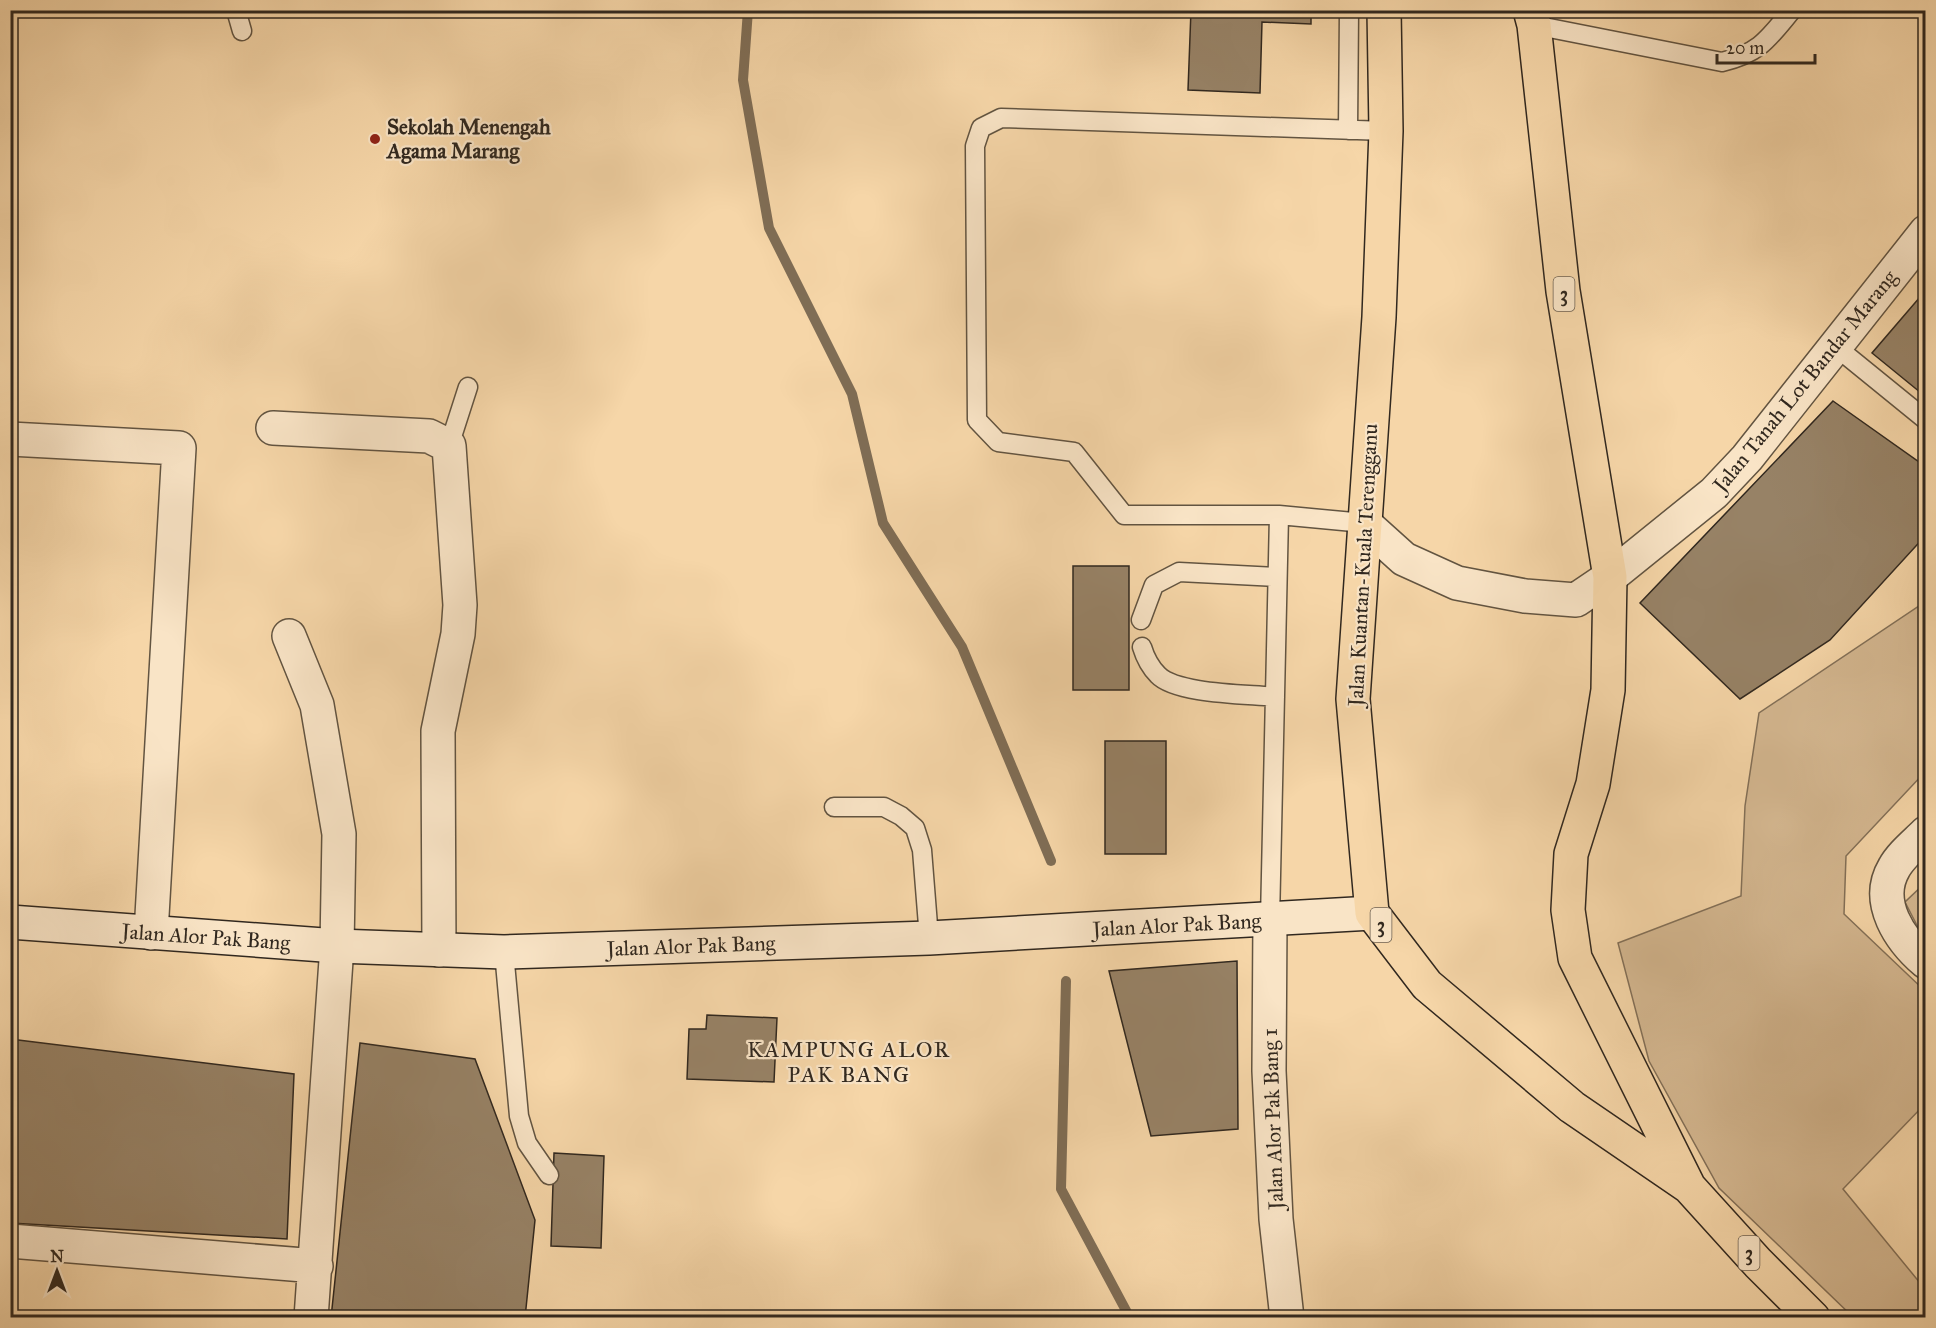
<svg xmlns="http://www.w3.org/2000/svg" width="1936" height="1328" viewBox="0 0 1936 1328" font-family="'IM FELL Great Primer',serif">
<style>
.green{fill:#d5b891;stroke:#837058;stroke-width:1.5}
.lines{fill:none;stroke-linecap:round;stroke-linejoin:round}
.stream{stroke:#7f6d55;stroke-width:10}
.building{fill:#978266;stroke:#31281f;stroke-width:1.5}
.lane-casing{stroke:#625441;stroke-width:21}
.street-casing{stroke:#625441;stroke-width:36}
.secondary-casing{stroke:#31281f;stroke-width:36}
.highway-casing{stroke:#31281f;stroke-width:36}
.lane{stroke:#f9e4c6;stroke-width:18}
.street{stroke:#f9e4c6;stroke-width:33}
.secondary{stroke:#f9e4c6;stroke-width:33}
.highway{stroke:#f6d6a8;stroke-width:33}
.poi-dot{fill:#8f2418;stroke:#f9e4c6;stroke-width:2}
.labels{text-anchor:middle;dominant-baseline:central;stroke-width:4.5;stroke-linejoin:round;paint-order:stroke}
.shield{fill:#f9e4c6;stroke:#6d6051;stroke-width:1.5}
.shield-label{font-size:20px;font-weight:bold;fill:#31281f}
.poi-label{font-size:21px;font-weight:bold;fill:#31281f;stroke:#f9e4c6;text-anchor:start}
.street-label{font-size:21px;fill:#31281f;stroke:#f9e4c6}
.neighbourhood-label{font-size:22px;letter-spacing:1.5px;fill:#31281f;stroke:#f9e4c6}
</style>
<rect width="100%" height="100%" fill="#f6d6a8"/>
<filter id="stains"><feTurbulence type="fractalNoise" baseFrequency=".00333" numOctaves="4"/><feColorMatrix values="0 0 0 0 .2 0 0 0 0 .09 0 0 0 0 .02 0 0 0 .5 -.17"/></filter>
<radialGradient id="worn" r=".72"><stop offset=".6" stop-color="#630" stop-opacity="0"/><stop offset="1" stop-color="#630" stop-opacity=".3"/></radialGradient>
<path class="green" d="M1925,602V772L1846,856L1844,914L1925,991V1104L1843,1189L1925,1289V1317H1853L1719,1188L1649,1061L1618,943L1741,896L1745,806L1759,713Z
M1925,883V941L1905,902Z"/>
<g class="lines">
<path class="stream" d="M748,10L743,80L769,228L852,394L883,523L962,647L1051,861
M1066,981L1061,1189L1130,1318"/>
</g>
<path class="building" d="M1191,10H1311V24L1262,22L1260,93L1188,90Z
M1926,290V397L1872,353Z
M1833,401L1926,467V535L1830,640L1740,699L1640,603Z
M1073,566H1129V690H1073Z
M1105,741H1166V854H1105Z
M1237,961L1238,1129L1151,1136L1109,971Z
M707,1015L777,1018L774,1082L687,1079L689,1029H706Z
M10,1039L294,1074L287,1239L10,1223Z
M360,1043L475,1059L535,1220L525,1318H331Z
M554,1153L604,1156L601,1248L551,1246Z"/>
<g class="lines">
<defs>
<path id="lane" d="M236,10L242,31
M1534,25L1722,62C1760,53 1768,39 1792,10
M1348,130L1349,10
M1835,346L1926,420
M449,446L468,387
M1364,523L1279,515H1124L1074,452L998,442L977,420L975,146L981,128L1001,118L1386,131
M1141,620L1154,585L1179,572L1277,577
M1142,647C1145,657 1150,667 1158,675C1176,694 1247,694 1275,697
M834,807H884L901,816L915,828L922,850L929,938
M1270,920L1279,515
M504,952L519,1116L527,1143L549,1175"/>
<path id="street" d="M273,428L429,436L449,446L460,605L458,634L438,731L439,950
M10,439L179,448L151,933
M1364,523L1404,559L1457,583L1525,596L1576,600L1610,577L1714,493L1747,458L1926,232
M289,636L317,705L339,834L337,946L311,1318
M1926,833C1915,844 1901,855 1894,868C1874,902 1900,940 1926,962
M1270,920L1269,1071L1276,1219L1287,1318
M10,1241L316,1266"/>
<path id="secondary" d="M10,922L337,946L504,952L929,938L1372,913"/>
<path id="highway" d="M1384,10L1386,131L1379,317L1353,699L1372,913L1427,985L1572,1107L1689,1187L1758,1263L1813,1318
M1530,10L1534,25L1563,291L1610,577L1608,690L1593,784L1571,854L1568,910L1575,958L1688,1185"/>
</defs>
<use href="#lane" class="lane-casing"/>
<use href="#street" class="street-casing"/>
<use href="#secondary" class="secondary-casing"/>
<use href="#highway" class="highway-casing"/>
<use href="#lane" class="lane"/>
<use href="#street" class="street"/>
<use href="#secondary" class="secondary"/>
<use href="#highway" class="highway"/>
</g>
<circle class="poi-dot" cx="375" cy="139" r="6"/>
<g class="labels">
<g class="shield">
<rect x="1553.5" y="277" width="21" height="34" rx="4.5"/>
<rect x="1370.5" y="908" width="21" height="34" rx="4.5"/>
<rect x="1738.5" y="1236" width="21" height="34" rx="4.5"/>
</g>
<g class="shield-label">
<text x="1564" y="294">3</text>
<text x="1381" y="925">3</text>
<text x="1749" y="1253">3</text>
</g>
<g class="poi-label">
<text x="387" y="127">Sekolah Menengah<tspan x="387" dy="24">Agama Marang</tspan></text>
</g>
<g class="street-label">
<text transform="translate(1805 381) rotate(-51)">Jalan Tanah Lot Bandar Marang</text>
<text transform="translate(1363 565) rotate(-87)">Jalan Kuantan-Kuala Terengganu</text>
<text transform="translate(1177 925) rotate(-3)">Jalan Alor Pak Bang</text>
<text transform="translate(206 937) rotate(4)">Jalan Alor Pak Bang</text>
<text transform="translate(691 946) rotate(-2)">Jalan Alor Pak Bang</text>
<text transform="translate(1273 1119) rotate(-92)">Jalan Alor Pak Bang 1</text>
</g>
<g class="neighbourhood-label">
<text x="849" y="1049">KAMPUNG ALOR<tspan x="849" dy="25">PAK BANG</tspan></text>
</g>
</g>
<rect width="1936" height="1328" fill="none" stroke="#f6d6a8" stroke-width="36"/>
<rect x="12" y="12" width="1912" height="1304" fill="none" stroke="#31281f" stroke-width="3"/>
<rect x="18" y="18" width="1900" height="1292" fill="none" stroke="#31281f" stroke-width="1.5"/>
<g transform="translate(57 1271)" stroke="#f9e4c6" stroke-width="4.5" paint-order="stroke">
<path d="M0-4.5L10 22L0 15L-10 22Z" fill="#31281f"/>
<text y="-9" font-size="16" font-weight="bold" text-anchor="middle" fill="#31281f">N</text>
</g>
<path d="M1717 54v9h98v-9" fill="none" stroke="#31281f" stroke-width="3"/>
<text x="1726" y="54" font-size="18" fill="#31281f" stroke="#f9e4c6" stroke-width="4.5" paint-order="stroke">20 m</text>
<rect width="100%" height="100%" filter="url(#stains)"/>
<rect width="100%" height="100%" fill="url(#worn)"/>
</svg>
